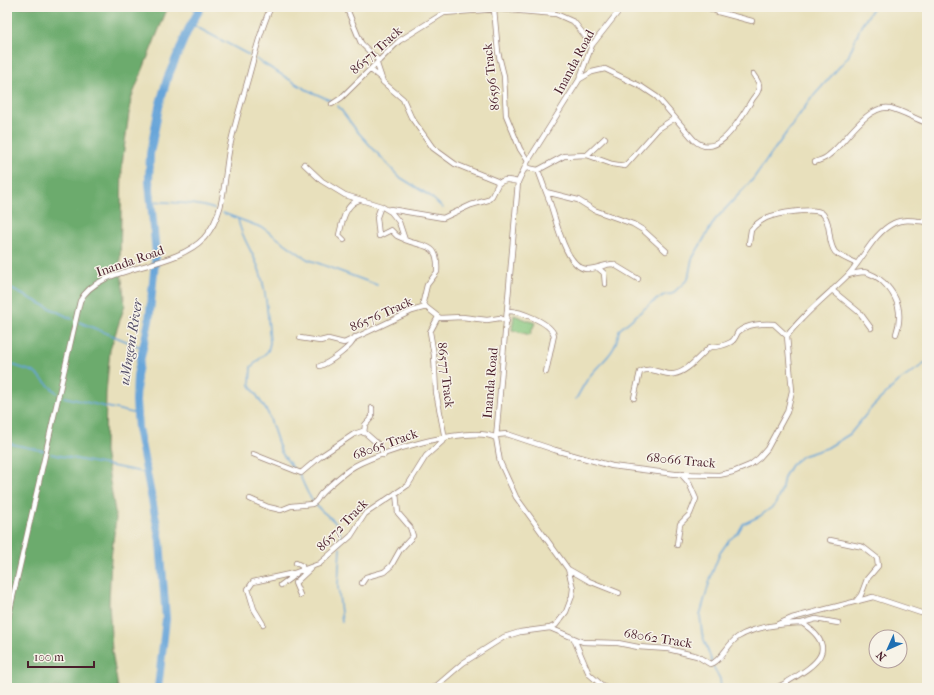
<svg xmlns="http://www.w3.org/2000/svg" width="934" height="695" viewBox="0 0 934 695" font-family="'IM FELL French Canon',serif">
<style>
.green{fill:#86c67e;stroke:#687254}
.forest{fill:#6cab6d;stroke:#5b654c}
.lines{fill:none;stroke-linecap:round;stroke-linejoin:round}
.stream{stroke:#67a5d9;stroke-width:1.5}
.river{stroke:#67a5d9;stroke-width:8}
.minor-casing{stroke:#998074;stroke-width:6}
.minor{stroke:#fff;stroke-width:4.5}
.labels{text-anchor:middle;dominant-baseline:central;stroke-width:3;stroke-linejoin:round;paint-order:stroke}
.street-label{font-size:13px;fill:#4a1f2b;stroke:#f7f3e8}
.water-label{font-size:14px;font-style:italic;fill:#544e68;stroke:#f7f3e8}
</style>
<rect width="100%" height="100%" fill="#f7f3e8"/>
<filter id="ink" filterUnits="userSpaceOnUse"><feTurbulence type="fractalNoise" baseFrequency=".025" numOctaves="2"/><feDisplacementMap in="SourceGraphic" scale="8" xChannelSelector="R" yChannelSelector="G"/><feConvolveMatrix kernelMatrix="1 2 1 2 8 2 1 2 1" color-interpolation-filters="sRGB"/></filter>
<filter id="wash" filterUnits="userSpaceOnUse"><feTurbulence type="fractalNoise" baseFrequency=".012" numOctaves="4" result="noise"/><feDisplacementMap in="SourceGraphic" scale="16" xChannelSelector="R" yChannelSelector="G"/><feGaussianBlur stdDeviation="0.9" result="paint"/><feColorMatrix in="noise" values="0 0 0 0 0 0 0 0 0 0 0 0 0 0 0 0 0 1.4 0 .05"/><feComposite in="paint" operator="in"/></filter>
<g filter="url(#wash)">
<rect width="100%" height="100%" fill="#e8e0bc"/>
<path class="green" d="M514,315L535,323L530,335L512,330Z"/>
<path class="forest" d="M7,7H168L131,99L122,164L120,264L125,305L110,350L106,393L105,451L116,518L111,558L109,603L112,651L118,688H7Z"/>
<g class="lines">
<path class="stream" d="M191,7L198,12
M191,24L249,55
M256,59L305,89L332,101
M338,106L357,131L398,176L430,196L443,208
M151,201C172,203 195,202 214,209
M223,213L263,228L307,259L377,285
M238,219C241,238 254,253 260,272C267,295 268,319 270,343L268,351L251,367L250,385L268,413L281,452L293,468
M7,287L72,319
M79,322L143,348
M7,363L34,372L57,393
M64,397L137,414
M576,399C580,392 584,384 589,377C602,360 616,355 619,330L650,304L664,295L672,294L688,279L692,259L715,220L753,179L810,100L848,57L861,26L874,7
M7,443L44,451
M51,454L147,473
M299,473C303,483 308,496 315,504C328,520 343,519 340,544
M340,548L338,586L342,622
M712,662L702,634L700,615L712,573L720,553L729,540L738,533L743,524L760,516L775,505L781,491L784,477L791,465L802,456L827,448L850,434L873,406L899,381L927,362
M713,666L720,679L721,688"/>
<path class="river" d="M158,688L166,619L160,541L138,428L136,401L137,375L149,321L156,253L149,181L150,154L159,107L167,79L188,30L201,7"/>
</g>
</g>
<g filter="url(#ink)">
<g class="lines">
<defs>
<path id="minor" d="M457,7L465,11
M678,7H688
M707,7L718,12L752,21
M925,7L927,8
M347,9L361,43L379,61
M494,9L498,52L504,76L506,115L520,149L528,161
M377,64L383,82L403,99L411,117L433,148L455,164L497,181L498,184C504,178 510,180 518,182
M371,70L382,79
M580,79L592,72L605,69L642,87L657,97L694,140C718,162 741,117 752,100C754,96 759,93 759,87C760,82 755,78 753,74
M332,104L341,98L399,41L444,13L498,9L556,14L574,22L592,45
M587,155L605,138
M815,162C820,160 825,159 829,155C845,143 867,104 890,108C903,111 915,119 927,123
M304,164L322,181L345,195L381,206L391,212L399,222L405,240C425,248 439,242 437,272L427,285L423,302L426,307L440,318L462,317L487,320L500,318L507,321
M524,170L528,168L538,170L564,156L587,155L612,164L625,166L658,129L675,118
M538,170L546,192L578,200L594,210L633,224L643,230L666,251
M546,192C555,211 563,266 586,269C596,270 604,264 613,264L638,279
M381,206L377,217L379,236L391,230L397,236L404,239
M390,209L443,218L471,205L488,200L492,196L498,184
M344,240L339,235C342,223 345,204 359,200
M749,243L751,230C755,225 760,221 766,218C775,214 816,206 823,214C832,224 827,242 835,252C840,257 850,260 857,264
M598,268L604,273L605,284
M848,275C853,274 859,272 864,272C871,273 879,278 883,282C899,297 903,314 896,334
M832,290L860,313L871,328
M507,311C519,310 551,323 554,335L546,372
M300,338L320,341L328,339L344,343L412,311L426,307
M320,366C329,363 353,346 355,337
M634,398L640,372C652,365 662,376 674,374C688,372 700,355 710,347C717,347 724,346 731,342C735,340 736,335 738,332C747,324 764,323 774,324L787,336
M364,433L365,425L372,417V408
M496,435L507,434L555,450L612,466L675,474L719,475L733,472L750,465L759,458L767,449L787,412L792,391L787,336C804,313 827,296 847,276C863,260 873,233 894,223C904,218 917,221 927,222
M253,454L301,473L321,456L354,434L363,431L379,445L384,455
M250,499L268,507L281,510L291,506L312,504C317,502 317,499 320,495C325,489 343,474 350,469C373,453 471,424 496,438
M830,540L863,547L877,558L878,566L867,579L861,595L857,600
M677,545L680,524L690,514L696,499L689,483L681,474
M296,563L302,566V571
M568,569L589,581L619,593
M362,583L366,577L384,572L391,566L400,550L413,536L410,527L398,513L396,493
M281,585L296,574
M300,595L295,583L310,569
M7,623L80,301C98,264 173,271 204,238C227,212 223,178 230,146C235,123 242,101 248,79C255,54 260,30 271,7
M802,623L816,619L838,623
M263,624L254,609L248,589L253,582L294,573L319,564L351,536L365,514L408,485L426,456L445,439L436,392L434,355L430,332L438,317
M778,624L792,618L873,597L921,613
M550,628L583,642L618,643L638,647L668,649L697,656L710,664C720,663 728,643 738,637C756,626 781,624 802,623C844,651 811,667 784,684V688
M574,639L589,674L605,688
M434,688L463,663L504,637L520,632L550,628L556,625L566,612L572,596L573,588L568,569L516,497L500,462L496,438L518,182L528,161L579,80L592,45L622,7
M776,688L784,684"/>
</defs>
<use href="#minor" class="minor-casing"/>
<use href="#minor" class="minor"/>
</g>
</g>
<g class="labels">
<g class="street-label">
<text transform="translate(376 50) rotate(-42)">86571 Track</text>
<text transform="translate(574 62) rotate(-62)">Inanda Road</text>
<text transform="translate(491 77) rotate(-97)">86596 Track</text>
<text transform="translate(130 261) rotate(-19)">Inanda Road</text>
<text transform="translate(381 314) rotate(-24)">86576 Track</text>
<text transform="translate(446 375) rotate(83)">86577 Track</text>
<text transform="translate(490 383) rotate(-85)">Inanda Road</text>
<text transform="translate(385 444) rotate(-20)">68065 Track</text>
<text transform="translate(681 460) rotate(5)">68066 Track</text>
<text transform="translate(342 525) rotate(-46)">86572 Track</text>
<text transform="translate(658 638) rotate(9)">68062 Track</text>
</g>
<g class="water-label">
<text transform="translate(131 342) rotate(-81)">uMngeni River</text>
</g>
</g>
<rect width="934" height="695" fill="none" stroke="#f7f3e8" stroke-width="24"/>
<g transform="translate(888 649) rotate(225)"><circle r="19" fill="#f7f3e8" stroke="#b29e9c"/>
<path d="M0-3L7 15L0 10L-7 15Z" fill="#1f6fb2"/>
<text y="-6" font-size="11" font-weight="bold" text-anchor="middle" fill="#4a1f2b">N</text>
</g>
<path d="M28 661v6h66v-6" fill="none" stroke="#4a1f2b" stroke-width="2"/>
<text x="34" y="661" font-size="12" fill="#4a1f2b" stroke="#f7f3e8" stroke-width="3" paint-order="stroke">100 m</text>
</svg>
